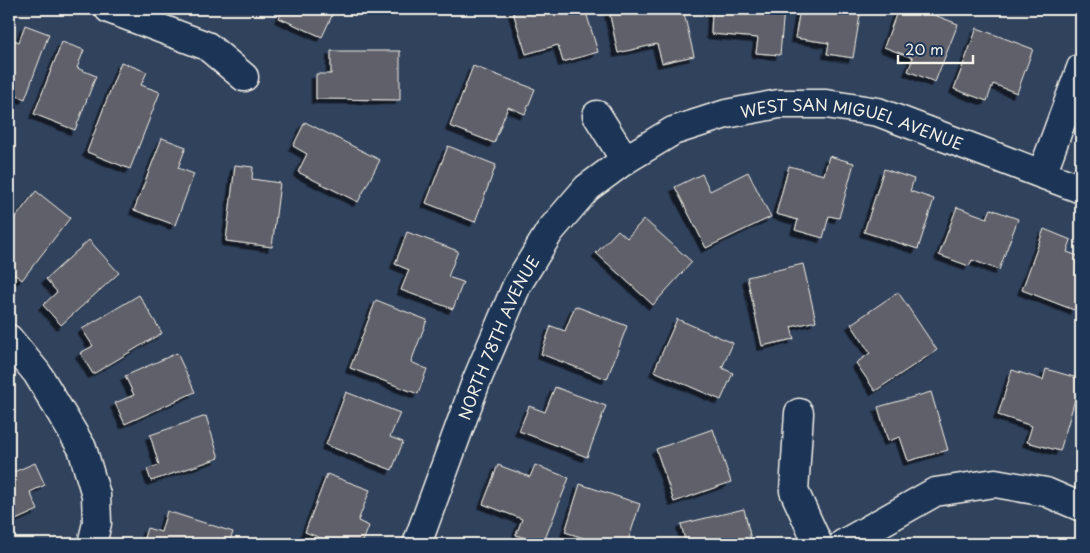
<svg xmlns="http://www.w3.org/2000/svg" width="1090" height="553" viewBox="0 0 1090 553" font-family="'Playpen Sans',sans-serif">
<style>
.building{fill:#60616a;stroke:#f4f1e8;filter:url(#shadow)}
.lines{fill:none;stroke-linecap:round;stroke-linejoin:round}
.minor-casing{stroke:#f4f1e8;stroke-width:31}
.minor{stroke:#1d3557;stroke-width:28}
.labels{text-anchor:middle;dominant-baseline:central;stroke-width:4;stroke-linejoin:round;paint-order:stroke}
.street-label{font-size:16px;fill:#f4f1e8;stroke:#1d3557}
</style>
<defs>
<filter id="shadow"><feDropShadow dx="-4.5" dy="4.5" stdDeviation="0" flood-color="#0009"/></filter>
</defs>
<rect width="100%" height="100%" fill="#31425d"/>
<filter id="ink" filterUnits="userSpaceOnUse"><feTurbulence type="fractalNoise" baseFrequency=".02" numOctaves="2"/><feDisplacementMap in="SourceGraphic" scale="10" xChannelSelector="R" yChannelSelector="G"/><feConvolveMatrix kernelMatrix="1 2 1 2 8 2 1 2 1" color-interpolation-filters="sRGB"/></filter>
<g filter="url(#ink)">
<path class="building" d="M283,9H335L322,37L279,18Z
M512,9H585L598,52L563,62L558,45L526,54Z
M619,9H683L694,56L662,63L657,44L618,53L609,11Z
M712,9H784L780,55L756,53L758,38L711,34Z
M800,9H861L853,58L827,54L829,43L795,38Z
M898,9H919L958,24L935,82L908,71L913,58L884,47Z
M25,25L49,34L25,99L9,93V38L19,42Z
M977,28L1033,49L1017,93L993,84L987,101L954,89Z
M62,42L84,50L77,68L96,76L75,130L34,114Z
M331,51H400V100L316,99V74H331Z
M121,62L147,72L141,85L160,92L130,169L87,152Z
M473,66L535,89L525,114L508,107L494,143L450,126Z
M305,122L380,160L358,202L298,172L307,154L293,146Z
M162,138L186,147L178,168L194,174L175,225L134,210Z
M448,146L496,165L475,222L426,203Z
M829,156L854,163L839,218L829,216L823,238L795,230L798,220L776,214L789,166L824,175Z
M235,165L253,167L252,179L280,183L272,247L226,241Z
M884,169L914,179L910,191L934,199L918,249L864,232Z
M748,172L771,217L706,248L675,187L702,174L710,191Z
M36,191L70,218L22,280L9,270V226Z
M957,207L987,218L991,209L1018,219L999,270L972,260L969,266L939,255Z
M644,219L692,262L653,305L596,253L618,230L627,238Z
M1044,229L1071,240L1067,252L1081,257V292L1074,310L1022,290Z
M407,232L458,251L448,277L463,282L453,309L401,290L409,270L395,264Z
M89,240L119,273L61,325L43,305L57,292L46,279Z
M803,264L816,321L791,327L794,339L762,346L747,277Z
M898,292L937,350L875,391L856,363L870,353L851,324Z
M139,295L162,333L93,374L80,353L93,346L82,329Z
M376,300L427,320L411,362L427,369L418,394L350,368Z
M575,306L627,326L607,379L541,354L551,326L565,331Z
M677,319L733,343L722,368L733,373L721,400L654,371Z
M177,353L195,392L125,424L115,403L134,395L125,376Z
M1046,369L1081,379L1060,451L1027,442L1032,426L998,415L1012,370L1043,380Z
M555,387L606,406L587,457L519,431L529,406L545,412Z
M346,392L400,413L390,437L403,442L392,470L326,445Z
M931,392L948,450L908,461L900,437L888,441L878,407Z
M206,416L219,458L151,481L147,469L159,465L150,435Z
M713,429L731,482L674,502L656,449Z
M35,463L45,485L30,492L38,510L9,523V474Z
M498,465L530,477L535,465L569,478L543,544L516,535L522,519L483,504Z
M327,474L370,490L358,521L369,526L362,544H336L305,532Z
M580,484L640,504L627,544H589L590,540L565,532Z
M744,509L752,544H686L681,524Z
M167,511L233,532L229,544H142L147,528L161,532Z
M1009,538L1024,544H1007Z"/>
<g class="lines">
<defs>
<g id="minor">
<path d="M109,9L207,46L244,77"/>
<path d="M597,115L625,160"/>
<path d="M1042,174L1081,68"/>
<path d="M9,339L37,373L82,448L96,495L97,523L92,544"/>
<path d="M799,413L794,491L818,544"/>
<path id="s1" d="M417,544L476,382L517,285L550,231L587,188L625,160L673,131L726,114L779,104H826L878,112L1081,189"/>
<path d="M843,544L935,492L995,483L1046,492L1081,507"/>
</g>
</defs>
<use href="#minor" class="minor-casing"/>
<use href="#minor" class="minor"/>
</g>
</g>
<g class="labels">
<g class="street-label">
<text stroke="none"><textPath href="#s1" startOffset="686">WEST SAN MIGUEL AVENUE</textPath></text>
<text stroke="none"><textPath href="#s1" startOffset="222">NORTH 78TH AVENUE</textPath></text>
</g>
</g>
<rect width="1090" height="553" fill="none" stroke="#1d3557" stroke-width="30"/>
<rect x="15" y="15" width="1060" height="523" fill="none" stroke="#f4f1e8" stroke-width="2" filter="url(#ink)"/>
<path d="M898 55v8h75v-8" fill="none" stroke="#f4f1e8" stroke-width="2.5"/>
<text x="905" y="55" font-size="15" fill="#f4f1e8" stroke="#1d3557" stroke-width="4" paint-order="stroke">20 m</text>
</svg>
